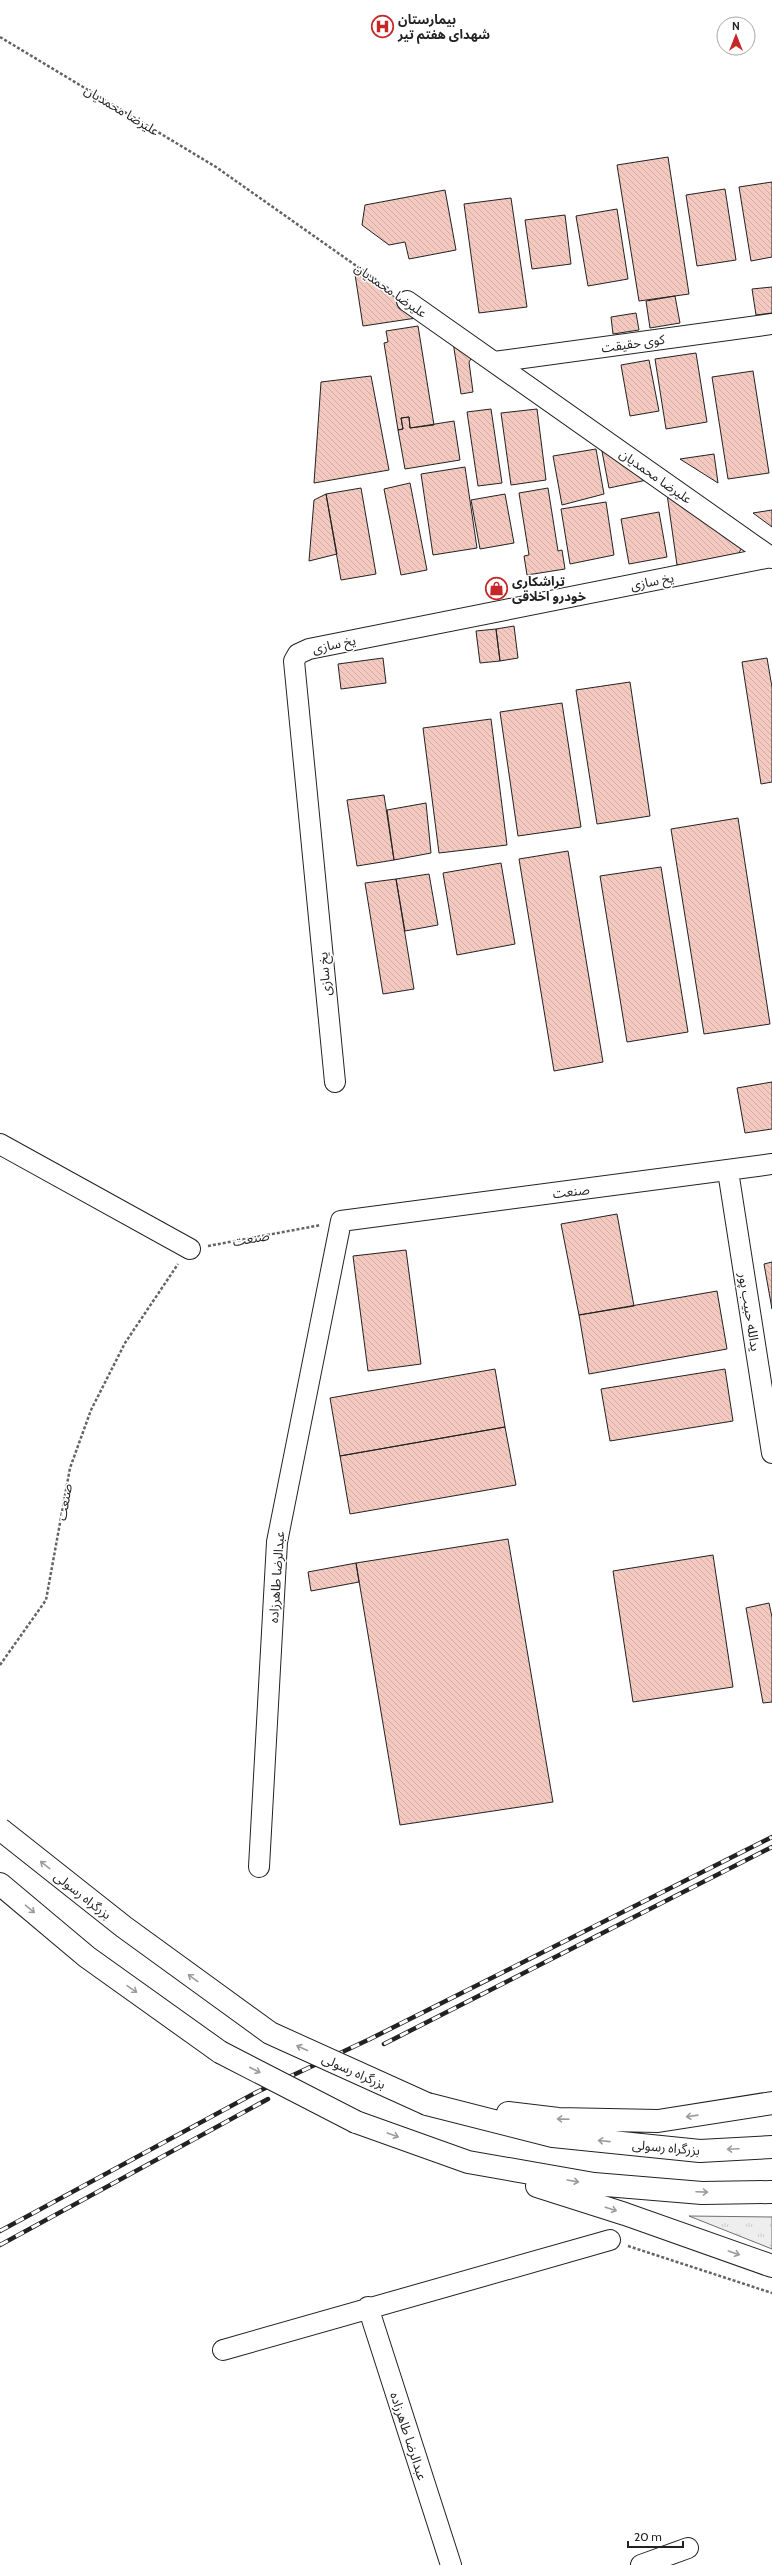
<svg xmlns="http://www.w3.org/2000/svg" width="772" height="2565" viewBox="0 0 772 2565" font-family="Cabin,'Noto Sans Arabic',sans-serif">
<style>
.grass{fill:url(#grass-tufts);stroke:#6f6f6f}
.building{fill:url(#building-back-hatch);stroke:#222}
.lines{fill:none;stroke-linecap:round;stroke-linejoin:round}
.minor-casing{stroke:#222;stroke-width:22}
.highway-casing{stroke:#222;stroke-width:24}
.path{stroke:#646464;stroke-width:2.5;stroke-dasharray:3 2;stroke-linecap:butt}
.minor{stroke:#fff;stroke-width:20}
.highway{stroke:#fff;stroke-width:22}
.rail-casing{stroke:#222;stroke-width:4.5}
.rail{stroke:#fff;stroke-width:3;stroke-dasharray:9;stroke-linecap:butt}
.highway-bridge-casing{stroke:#222;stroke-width:24;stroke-linecap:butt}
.highway-bridge{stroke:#fff;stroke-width:22}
.oneway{stroke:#9c9c9c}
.labels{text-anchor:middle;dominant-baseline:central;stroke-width:3;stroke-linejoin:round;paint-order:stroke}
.poi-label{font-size:13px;font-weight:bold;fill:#222;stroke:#fff;text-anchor:start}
.street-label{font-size:13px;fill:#222;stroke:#fff}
</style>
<defs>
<pattern id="grass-tufts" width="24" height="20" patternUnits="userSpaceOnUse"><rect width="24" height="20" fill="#eee"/><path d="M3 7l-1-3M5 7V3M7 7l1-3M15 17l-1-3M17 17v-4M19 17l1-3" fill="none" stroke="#ccc"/></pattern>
<pattern id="building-back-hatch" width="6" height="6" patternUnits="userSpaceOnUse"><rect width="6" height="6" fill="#f3c9c0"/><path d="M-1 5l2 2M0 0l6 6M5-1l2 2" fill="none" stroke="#d0aca5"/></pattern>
</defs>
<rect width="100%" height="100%" fill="#fff"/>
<path class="grass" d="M689,2216L772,2217V2249Z"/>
<path class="building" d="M668,157L689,294L639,301L617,165Z
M772,182V257L751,261L739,187Z
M725,189L736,260L697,266L686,195Z
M445,190L456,250L409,259L405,242L389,245L362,225L365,205Z
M511,198L527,307L479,313L464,204Z
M617,209L628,279L588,286L576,216Z
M565,215L571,264L532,269L525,220Z
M354,268L423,317L363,326Z
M772,287V313L756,315L752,289Z
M675,296L680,323L650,328L646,301Z
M636,313L639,330L613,334L611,317Z
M418,326L434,425L410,428L409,417L401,418L403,429L398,430L384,343L388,342L386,331Z
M453,342L473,356L469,362L473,392L461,394Z
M696,353L707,422L666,429L655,359Z
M649,360L659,411L630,416L621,365Z
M753,371L769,473L728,479L712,377Z
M371,376L389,470L314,483L321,382Z
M491,409L502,483L478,486L467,412Z
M537,409L546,480L511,485L501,413Z
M409,417L410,428L454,421L460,460L405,469L398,430L403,429L401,418Z
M601,446L647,480L609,488Z
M596,449L604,494L562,505L553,456Z
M714,454L718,483L680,459Z
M465,467L477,548L433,555L421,474Z
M410,483L427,570L401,575L384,489Z
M361,488L376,574L341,580L326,494Z
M548,488L558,551L562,550L565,569L527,575L524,556L529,555L519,493Z
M326,494L337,554L309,561L314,500Z
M505,494L514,543L480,549L471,500Z
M667,494L744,545L736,557L677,565Z
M606,502L614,555L570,564L561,509Z
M772,510V527L753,513Z
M659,512L667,557L629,564L621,519Z
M514,626L518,658L500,661L496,629Z
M496,629L500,661L480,663L476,631Z
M383,658L386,683L341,689L338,664Z
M767,658L772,687V782L761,784L742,662Z
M630,682L650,816L597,824L576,690Z
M562,703L581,827L518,836L500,712Z
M491,719L507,845L439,853L423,728Z
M384,795L394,860L357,866L347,800Z
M426,803L431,853L394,860L387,810Z
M738,818L770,1024L704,1034L671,829Z
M568,851L603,1062L554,1071L519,859Z
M501,863L515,944L457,955L443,873Z
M661,867L688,1032L627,1042L600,876Z
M429,874L438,925L405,931L396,879Z
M396,879L414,989L383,994L365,883Z
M772,1082V1129L745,1133L737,1088Z
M617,1214L634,1306L579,1315L561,1224Z
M406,1250L421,1364L368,1371L353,1256Z
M772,1262V1309L764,1264Z
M717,1291L727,1349L589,1374L579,1315Z
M495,1369L505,1427L340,1456L330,1398Z
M725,1369L733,1421L610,1441L601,1389Z
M505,1427L516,1485L350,1514L340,1456Z
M508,1539L553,1802L400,1825L356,1563Z
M713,1555L733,1687L633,1702L613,1571Z
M356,1563L359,1582L311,1591L308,1572Z
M769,1603L772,1617V1702L763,1703L746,1608Z"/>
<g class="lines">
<defs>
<path id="minor" d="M407,301L772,558
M494,362L772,324
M335,1082L294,661L298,654L309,649L771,557
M0,1144L190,1249
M728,1171L772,1453
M259,1867L277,1542L341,1221L772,1164
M368,2307L451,2565
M223,2350L610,2240
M641,2565L688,2548"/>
<path id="highway" d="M0,1884L87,1957L220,2052
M427,2104L553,2136L700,2151L772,2147
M508,2113L558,2119L658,2121L772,2103
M356,2122L468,2162L594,2184L702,2193L772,2192
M537,2186L625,2214L772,2266"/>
</defs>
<use href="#minor" class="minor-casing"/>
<use href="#highway" class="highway-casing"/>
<path class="path" d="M0,37L216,167L392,291
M208,1246L321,1225
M0,1665L46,1600L70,1468L91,1410L125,1343L178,1264
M628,2246L772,2293"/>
<use href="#minor" class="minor"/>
<use href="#highway" class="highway"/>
<defs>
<path id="rail" d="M384,2044L772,1847
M0,2231L257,2092L370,2039L772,1837
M0,2245L268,2099"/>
</defs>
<use href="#rail" class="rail-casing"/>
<use href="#rail" class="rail"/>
<defs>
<path id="highway-bridge" d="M0,1829L124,1927L270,2033L427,2104
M220,2052L356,2122"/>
</defs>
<use href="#highway-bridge" class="highway-bridge-casing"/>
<use href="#highway-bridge" class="highway-bridge"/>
</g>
<defs><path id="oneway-shaft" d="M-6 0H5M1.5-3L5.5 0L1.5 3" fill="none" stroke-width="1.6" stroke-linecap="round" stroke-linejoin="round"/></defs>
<g class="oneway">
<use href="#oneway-shaft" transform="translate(45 1865) rotate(-142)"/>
<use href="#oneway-shaft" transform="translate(30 1909) rotate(40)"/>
<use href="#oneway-shaft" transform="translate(193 1978) rotate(-144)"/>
<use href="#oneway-shaft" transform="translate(132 1989) rotate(35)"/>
<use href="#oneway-shaft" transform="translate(302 2048) rotate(-156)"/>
<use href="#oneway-shaft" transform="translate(255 2070) rotate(27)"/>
<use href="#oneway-shaft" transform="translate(692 2116) rotate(172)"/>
<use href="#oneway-shaft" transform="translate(563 2119) rotate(-178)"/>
<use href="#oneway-shaft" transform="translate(393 2135) rotate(20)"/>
<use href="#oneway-shaft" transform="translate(604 2141) rotate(-174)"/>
<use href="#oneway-shaft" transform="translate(733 2149) rotate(177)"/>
<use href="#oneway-shaft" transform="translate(573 2181) rotate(10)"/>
<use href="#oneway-shaft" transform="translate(702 2192) rotate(2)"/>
<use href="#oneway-shaft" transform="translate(611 2209) rotate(18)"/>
<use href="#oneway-shaft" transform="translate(734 2253) rotate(19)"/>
</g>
<defs>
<symbol id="hospital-ring" viewBox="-11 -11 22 22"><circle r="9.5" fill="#fff" stroke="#c62828" stroke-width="1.5"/><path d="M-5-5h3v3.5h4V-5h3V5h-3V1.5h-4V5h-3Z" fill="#c62828"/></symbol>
<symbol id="shop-ring" viewBox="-11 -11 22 22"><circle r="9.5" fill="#fff" stroke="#c62828" stroke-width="1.5"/><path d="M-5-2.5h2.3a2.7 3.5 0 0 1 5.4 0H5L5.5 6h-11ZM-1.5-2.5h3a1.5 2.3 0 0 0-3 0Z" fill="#c62828"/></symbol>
</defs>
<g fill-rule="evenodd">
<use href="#hospital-ring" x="370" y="14" width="25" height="25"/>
<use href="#shop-ring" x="484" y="576" width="25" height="25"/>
</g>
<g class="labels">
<g class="poi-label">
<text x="398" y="19">بیمارستان<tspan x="398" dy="15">شهدای هفتم تیر</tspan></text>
<text x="512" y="581">تراشکاری<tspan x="512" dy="15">خودرو اخلاقی</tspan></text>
</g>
<g class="street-label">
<text transform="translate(122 110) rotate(31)">علیرضا محمدیان</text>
<text transform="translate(391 290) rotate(35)">علیرضا محمدیان</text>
<text transform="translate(633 343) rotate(-8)">کوی حقیقت</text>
<text transform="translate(656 476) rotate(35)">علیرضا محمدیان</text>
<text transform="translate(652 581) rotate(-11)">یخ سازی</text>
<text transform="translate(334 644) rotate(-12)">یخ سازی</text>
<text transform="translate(324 974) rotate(-95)">یخ سازی</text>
<text transform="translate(571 1191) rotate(-7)">صنعت</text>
<text transform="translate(251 1238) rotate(-10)">صنعت</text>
<text transform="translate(750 1312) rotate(81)">یدالله حبیب پور</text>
<text transform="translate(64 1502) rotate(-80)">صنعت</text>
<text transform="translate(276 1577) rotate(-86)">عبدالرضا طاهرزاده</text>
<text transform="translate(83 1895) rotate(38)">بزرگراه رسولی</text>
<text transform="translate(354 2071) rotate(24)">بزرگراه رسولی</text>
<text transform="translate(666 2147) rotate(5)">بزرگراه رسولی</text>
<text transform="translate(409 2436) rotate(72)">عبدالرضا طاهرزاده</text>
</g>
</g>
<g transform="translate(736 36)"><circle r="19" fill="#ffffff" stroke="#a7a7a7"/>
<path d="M0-3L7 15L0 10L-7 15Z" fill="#c62828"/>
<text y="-6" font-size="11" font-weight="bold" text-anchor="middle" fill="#222222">N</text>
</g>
<path d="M628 2541v6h55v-6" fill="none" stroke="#222222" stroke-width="2"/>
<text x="634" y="2541" font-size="12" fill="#222222" stroke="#ffffff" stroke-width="3" paint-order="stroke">20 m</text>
</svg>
